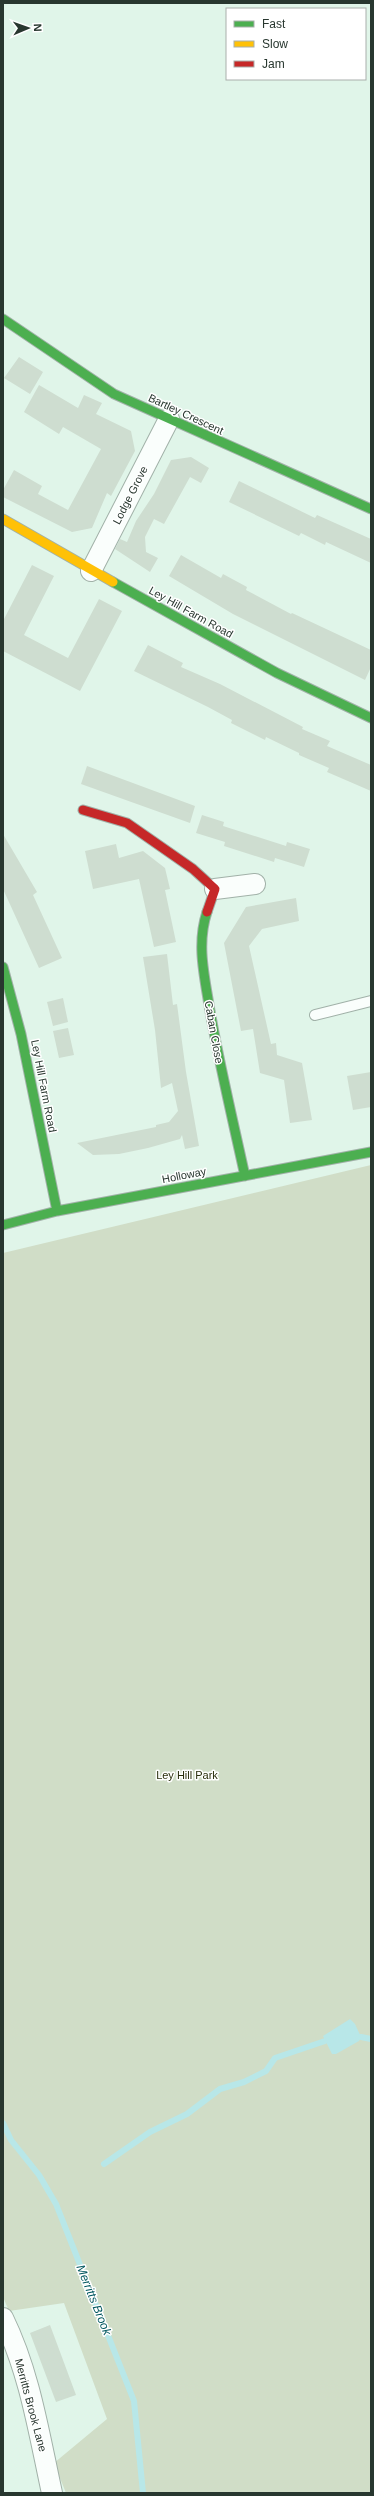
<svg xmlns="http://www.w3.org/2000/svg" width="374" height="2496" viewBox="0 0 374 2496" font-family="Helvetica,sans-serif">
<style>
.green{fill:#d0ddc7}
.water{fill:#b8e7e8}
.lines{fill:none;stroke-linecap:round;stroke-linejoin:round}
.stream{stroke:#b8e7e8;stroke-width:6}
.building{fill:#ceddd0}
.lane-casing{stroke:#a1b1a8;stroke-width:12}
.street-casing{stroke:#a1b1a8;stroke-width:22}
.fast-casing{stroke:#a1b1a8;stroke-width:11}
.slow-casing{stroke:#a1b1a8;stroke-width:11}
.jam-casing{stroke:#a1b1a8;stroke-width:11}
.lane{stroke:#fafefc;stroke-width:10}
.street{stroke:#fafefc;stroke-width:20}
.fast{stroke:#4caf50;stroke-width:9}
.slow{stroke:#ffc107;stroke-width:9}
.jam{stroke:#c62828;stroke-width:9}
.labels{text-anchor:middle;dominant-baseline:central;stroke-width:3;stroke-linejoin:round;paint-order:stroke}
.street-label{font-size:11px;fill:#28372f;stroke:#fff}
.park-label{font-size:11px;fill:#292e0b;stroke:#fff}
.water-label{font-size:12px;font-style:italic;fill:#00575f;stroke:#fff}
</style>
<rect width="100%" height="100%" fill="#e0f5e9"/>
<path class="green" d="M371,1165V2493H66L54,2463L107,2419L64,2303L9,2311L3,2297V1253Z"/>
<path class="water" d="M350,2019L355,2024L361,2037L359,2041L336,2054H332L323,2036Z"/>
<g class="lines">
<path class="stream" d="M361,2037L371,2039
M3,2123L11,2140L39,2175L56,2204L134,2401L143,2493
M104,2164L150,2132L187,2114L220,2089L244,2082L266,2071L275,2058L325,2041"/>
</g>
<path class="building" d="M19,357L43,372L30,394L4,378Z
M39,385L78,408L84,395L102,403L96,414L131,431L135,451L111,496L107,493L92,528L72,532L3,497V490L14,470L42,486L38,494L68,510L101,449L63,427L59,434L24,412Z
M191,457L209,468L201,483L190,477L164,524L154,519L145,537L146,552L158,558L150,572L115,549L120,539L127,542L136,521L154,494L171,460Z
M239,481L315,518L317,515L371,539V563L326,542L325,545L301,533L299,536L229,502Z
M181,555L221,578L223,574L247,587L246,590L291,614L292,613L371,650V667L365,680L233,614L169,576Z
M32,565L54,576L24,635L68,658L99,599L122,611L80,691L3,651V621Z
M148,645L183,663L181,667L220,684L303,727L302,729L330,741L327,746L371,765V791L327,772L329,768L299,755V753L266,737L265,740L231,723L232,720L208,707L134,671Z
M87,766L195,806L190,823L81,784Z
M202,815L224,822L223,826L286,846L287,842L310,849L304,867L275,858L274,862L224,846L225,842L196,833Z
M3,834L37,892L33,895L62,958L39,968L3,889Z
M116,844L119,858L143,851L165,868L170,889L165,890L176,942L154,947L139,879L93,889L85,851Z
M296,898L299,921L262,929L249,946L271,1044L276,1043L277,1055L302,1063L312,1120L290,1123L284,1080L260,1073L253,1029L241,1031L224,943L246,907Z
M167,954L173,1005L177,1004L186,1072L199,1146L185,1149L182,1135L180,1139L148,1148L119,1154L93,1155L77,1143L156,1127V1125L169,1122L178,1111L172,1083L161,1088L155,1030L143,957Z
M63,998L68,1022L53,1026L47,1002Z
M68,1028L74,1055L59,1058L53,1031Z
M371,1072V1107L353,1110L347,1076Z
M50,2325L76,2395L56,2402L30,2333Z"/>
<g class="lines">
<defs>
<path id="lane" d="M315,1015L371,1001"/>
<path id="street" d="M91,571L169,419
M215,889L255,884
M3,2318C30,2373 39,2434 52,2493"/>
<path id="fast" d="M3,319L114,394L371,509
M113,582L277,673L371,718
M207,912C196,945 205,978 210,1011C220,1067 233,1121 245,1176
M3,967L21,1034L57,1211
M3,1225L57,1211L371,1152"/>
<path id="slow" d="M3,519L113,582"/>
<path id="jam" d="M83,810L127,823L193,869L215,889L207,912"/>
</defs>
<use href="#lane" class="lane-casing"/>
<use href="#street" class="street-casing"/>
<use href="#fast" class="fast-casing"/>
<use href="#slow" class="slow-casing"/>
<use href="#jam" class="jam-casing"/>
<use href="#lane" class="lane"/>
<use href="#street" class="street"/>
<use href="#fast" class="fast"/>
<use href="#slow" class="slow"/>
<use href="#jam" class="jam"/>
</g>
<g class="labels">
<g class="street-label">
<text transform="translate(186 414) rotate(25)">Bartley Crescent</text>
<text transform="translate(130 495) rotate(-63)">Lodge Grove</text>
<text transform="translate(191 612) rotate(29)">Ley Hill Farm Road</text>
<text transform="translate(214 1032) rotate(80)">Caban Close</text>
<text transform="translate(44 1086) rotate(79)">Ley Hill Farm Road</text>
<text transform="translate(184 1175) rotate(-11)">Holloway</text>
<text transform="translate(31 2405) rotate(75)">Merritts Brook Lane</text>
</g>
<g class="park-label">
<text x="187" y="1775">Ley Hill Park</text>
</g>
<g class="water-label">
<text transform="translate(94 2300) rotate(68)">Merritts Brook</text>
</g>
</g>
<rect width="374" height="2496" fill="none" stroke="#28372f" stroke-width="8"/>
<rect x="226" y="8" width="140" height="72" fill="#ffffff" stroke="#a9afac"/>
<rect x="234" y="21" width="20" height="6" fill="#4caf50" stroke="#a9afac"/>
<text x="262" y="28" font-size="12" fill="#28372f">Fast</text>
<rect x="234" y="41" width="20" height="6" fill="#ffc107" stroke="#a9afac"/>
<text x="262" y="48" font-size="12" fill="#28372f">Slow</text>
<rect x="234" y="61" width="20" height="6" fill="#c62828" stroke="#a9afac"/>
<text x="262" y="68" font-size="12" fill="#28372f">Jam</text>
<g transform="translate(28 28) rotate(88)" stroke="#ffffff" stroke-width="3" paint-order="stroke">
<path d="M0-3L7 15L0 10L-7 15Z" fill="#28372f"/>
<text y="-6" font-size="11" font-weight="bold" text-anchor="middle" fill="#28372f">N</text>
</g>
</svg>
